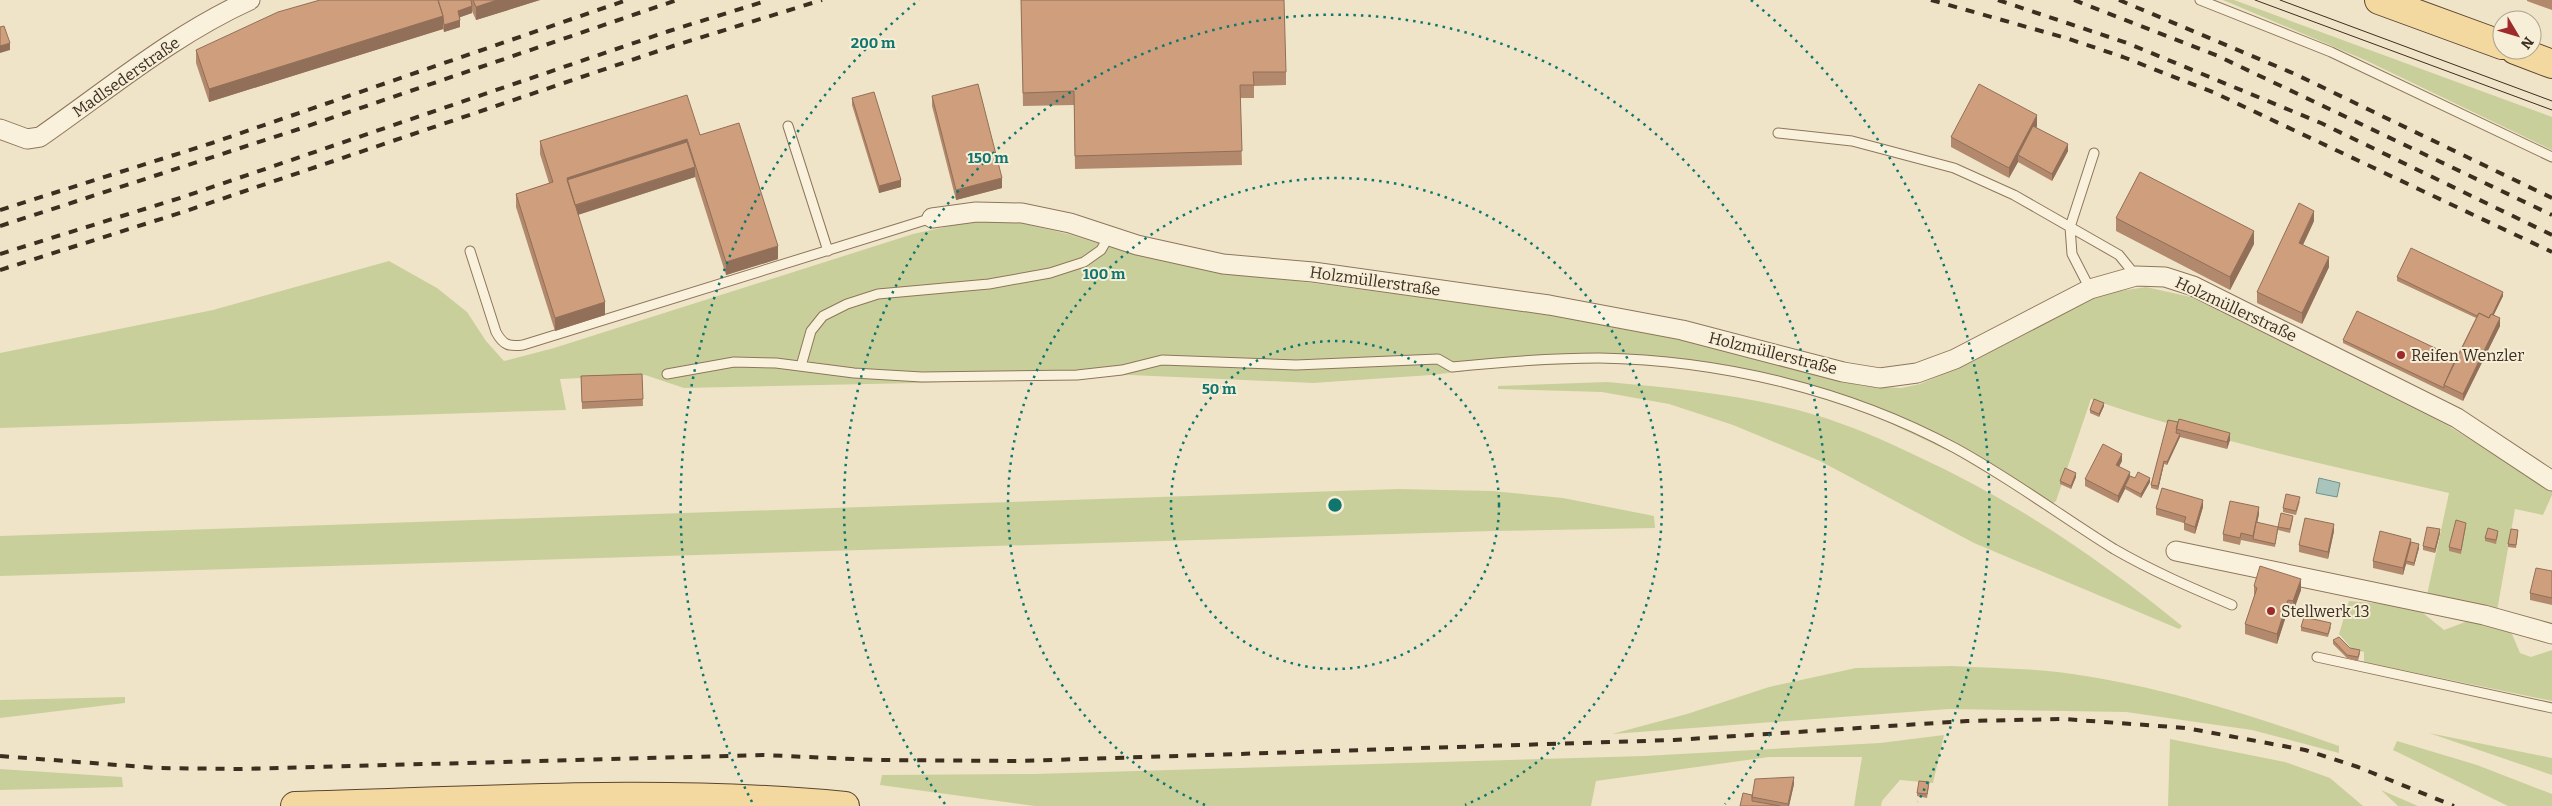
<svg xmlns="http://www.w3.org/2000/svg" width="2552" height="806" viewBox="0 0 2552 806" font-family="Bitter,serif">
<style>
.green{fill:#c9cf9b}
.water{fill:#a9c4bc;stroke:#6f938a}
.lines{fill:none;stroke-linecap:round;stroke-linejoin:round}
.service-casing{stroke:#8d765c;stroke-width:11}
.minor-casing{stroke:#8d765c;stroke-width:21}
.primary-casing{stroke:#5b4430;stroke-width:30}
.service{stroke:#faf1dc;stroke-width:9}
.minor{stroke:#faf1dc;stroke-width:19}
.primary{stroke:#f3d9a0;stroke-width:28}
.tram{stroke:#3d2e20;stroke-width:1}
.rail{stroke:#3d2e20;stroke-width:4;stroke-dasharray:9 9;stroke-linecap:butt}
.wall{fill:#b2896c}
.shaded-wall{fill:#916f58}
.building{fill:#cf9f7d;stroke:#916f58}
.ring{fill:none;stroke:#0f766e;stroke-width:2.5;stroke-dasharray:2.5 5}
.poi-dot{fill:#9e2a2b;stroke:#f7eed8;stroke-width:2}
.labels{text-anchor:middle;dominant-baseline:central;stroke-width:4;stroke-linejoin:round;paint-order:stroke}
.street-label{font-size:16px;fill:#3d2e20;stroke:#f7eed8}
.poi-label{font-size:16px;fill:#3d2e20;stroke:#f7eed8;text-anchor:start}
.centre{fill:#0f766e;stroke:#f7eed8;stroke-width:2.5}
.ring-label{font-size:15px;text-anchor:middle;font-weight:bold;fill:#0f766e;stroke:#f7eed8;stroke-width:4;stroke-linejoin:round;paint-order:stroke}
</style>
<rect width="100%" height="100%" fill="#f0e4c8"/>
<path class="green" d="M2223,0H2234L2552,117V150L2365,60Z
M1012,221L1068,234L1133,254L1220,271L1549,314L1681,340L1863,386L1901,388L1920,384L1974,361L2074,305L2113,292L2146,287L2191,297L2445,424L2552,489V495L2543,515L2515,509L2497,611L2427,595L2449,493C2329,466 2207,439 2091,399L2056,501L2046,508L1951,452L1866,412L1782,386L1712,372L1659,366L1601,363L1500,367L1431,375L1313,383L1130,375L917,383L684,388L645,375L560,379L566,410L0,428V353L213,310L389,261L437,288L467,312L486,341L504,361L554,348L913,234L968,222Z
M1607,382C1676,388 1745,395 1812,414C1850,425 1886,441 1921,458C2016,502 2101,560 2182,626L2179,629L1974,543L1820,461L1733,425L1669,404L1602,392L1498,389V386Z
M1398,489L1492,491L1563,498L1654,516L1655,528L1493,531L0,576V536Z
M2349,601L2410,606L2423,613L2444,630L2473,619L2488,622L2512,634L2520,653L2531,657L2552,650V701L2364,662V652L2352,649L2339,634Z
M1952,666C1987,668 2023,668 2058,672C2154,684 2248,714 2339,746V753L2252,730L2126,712L1949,709L1612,734L1687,714L1769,687L1856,668Z
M125,697V703L0,718V700Z
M2429,733L2552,758V775Z
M1944,735L1933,783L1900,780L1882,801L1881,806H1854L1862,757H1769L1596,781L1591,806H1035L880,785L882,775L1034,774L1644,756L1880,743Z
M2170,739L2285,762L2330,778L2363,806H2168Z
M2397,741L2477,765L2552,794V806H2508L2393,750Z
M0,769L122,777L123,787L0,790Z
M2381,790L2418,806H2398Z"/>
<path class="water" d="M2319,478L2340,483L2337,497L2316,493Z"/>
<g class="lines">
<defs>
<path id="service" d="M2200,0L2331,52L2552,157
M788,126L828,251
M1778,133L1852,141L1954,168L2014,195L2119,255L2136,276
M470,251L496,332C503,345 509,347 523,345L932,218
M2090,289L2072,254L2070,227L2094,153
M801,366L811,331L823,316L847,304L878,294L989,284L1050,273L1084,262L1101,250L1109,236
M667,374L734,362L776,363L854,373L922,377L1077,375L1122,370L1162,360L1296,365L1438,359L1452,367C1501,362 1550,358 1599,358C1721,360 1847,390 1955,448C2010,478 2061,516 2114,549C2152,571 2192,588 2232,605
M2317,657L2552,708"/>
<path id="minor" d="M0,129L27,139L40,137C109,89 173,35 250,0
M932,218L976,212L1022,213L1070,223L1137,245L1223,264L1313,272L1549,305L1682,330L1843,372L1880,378L1917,373L1955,359L2090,289L2136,276L2165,277L2193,286L2457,418L2552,481
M2176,551L2484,615L2552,634"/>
<path id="primary" d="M2379,0L2502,45
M2515,50L2552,64
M295,806C478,801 663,788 845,806"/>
</defs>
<use href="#service" class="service-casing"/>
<use href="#minor" class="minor-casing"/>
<use href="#primary" class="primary-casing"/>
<use href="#service" class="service"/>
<use href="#minor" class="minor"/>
<use href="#primary" class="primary"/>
<path class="tram" d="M2255,0L2552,110
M2280,0L2552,101"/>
<path class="rail" d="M1931,0L2066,38L2123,57L2215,93L2552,252
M1998,0L2127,43L2321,123L2552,235
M2074,0L2218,56L2552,215
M2119,0L2295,74L2552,198
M0,210L212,143L627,0
M0,226L299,129L677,0
M0,254L183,197L669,31L769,0
M0,270L186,211L673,46L822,0
M0,756L157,768L240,769L763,755L876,760L1019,761L1674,740L1967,721L2064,719L2186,728L2305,750L2358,767L2454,806"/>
</g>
<path class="wall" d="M320,0H540L476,20L472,11V13L460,17V27L444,32L443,29L209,102L196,63V50Z
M1021,0L1286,72V85L1254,86V98H1240L1242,165L1075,169L1074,105L1023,106Z
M2527,0H2552V10L2527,1Z
M932,96L1002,188L956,200L932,106Z
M852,98L901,187L879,193L852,105Z
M2037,126L2036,127L2068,151L2052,181L2018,162L2009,178L1951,147V137Z
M700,135L778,259L726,275L695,177L578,215L605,315L555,331L516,207V194L549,183L540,154V141Z
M2116,218L2254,244L2230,290L2116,231Z
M2314,221L2303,245L2329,267L2302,324L2257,303V292Z
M2397,277L2503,296L2493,315L2500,326L2463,401L2343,343V340L2456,358L2476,318L2397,281Z
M642,374L643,406L582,409L581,376Z
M2104,406L2099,417L2090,413V410Z
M2168,420L2230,440L2227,449L2180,437L2167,465L2164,464L2158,490L2151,488V485Z
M2122,461L2119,467L2130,476L2135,478L2150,482L2141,498L2125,489L2118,503L2085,486V479Z
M2076,477L2071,489L2060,484V481Z
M2300,501L2296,515L2283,512V508Z
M2203,507L2195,534L2184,530V523L2156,515V508Z
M2259,514L2257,522L2278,530L2275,547L2241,540L2240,545L2223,541V534Z
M2293,519L2290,533L2278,530V527Z
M2466,526L2461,554L2449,551V547Z
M2334,531L2328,559L2299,552V545Z
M2440,533L2435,553L2423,550V546Z
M2518,533L2516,548L2508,547V544Z
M2498,534L2496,544L2485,541V538Z
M2411,542L2419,548L2414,566L2406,564L2403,575L2373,568V561Z
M2552,571V605L2530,600V593Z
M2254,586L2301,590L2293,612L2288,610L2277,644L2245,634V624L2254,597Z
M2301,627H2331L2328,637L2301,631Z
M2333,640L2350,648L2360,653L2358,661L2347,658L2333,644Z
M1794,784L1789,806H1740L1752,795Z
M1929,786L1927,798L1917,796V793Z"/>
<path class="shaded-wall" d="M497,0H540L476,20V7Z
M472,6V13L458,18V11Z
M443,16V29L209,102V89Z
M460,20V27L444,32V25Z
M10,43V50L0,53V46Z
M2037,115V126L2020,157L2018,155V162L2009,178V168Z
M687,139V153L569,190L567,178Z
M2068,144V151L2052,181V174Z
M695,167V177L574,216V206Z
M1002,178V188L956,200V190Z
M901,180V187L879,193V186Z
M2314,211V221L2299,253V243Z
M2254,231V244L2230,290V277Z
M778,246V259L726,275V262Z
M2329,257V267L2302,324V313Z
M2503,292V296L2489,325V321Z
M605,302V315L555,331V318Z
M2500,318V326L2463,401V394Z
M2104,403V406L2099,417V414Z
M2230,433V440L2227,449V442Z
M2180,434V437L2167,465V462Z
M2122,454V461L2116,472V465Z
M2164,461V464L2158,490V486Z
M2130,472V479L2125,486V489L2118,503V496Z
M2076,473V477L2071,489V486Z
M2150,478V482L2141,498V494Z
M2203,500V507L2195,534V527Z
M2259,507V514L2254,539H2253V543V536Z
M2334,524V531L2328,559V552Z
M2440,529V533L2435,553V549Z
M2411,539V546L2406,561V564L2403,575V568Z
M2419,544V548L2414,566V563Z
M2301,579V590L2293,612V601Z
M2288,600V610L2277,644V634Z
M1794,777V784L1789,806H1788Z"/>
<path class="building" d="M320,0H438L443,16L209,89L196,50L278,12Z
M438,0H471L472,6L458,11L460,20L444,25L443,16Z
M473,0H497L476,7Z
M1021,0H1284L1286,72H1253L1254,85H1240L1242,151L1075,156L1074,91L1023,93Z
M4,26L10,43L0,46V27Z
M978,84L1002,178L956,190L932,96Z
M1979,84L2037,115L2009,168L1951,137Z
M874,92L901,180L879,186L852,98Z
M687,95L700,135L739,123L778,246L726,262L687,139L567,178L605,302L555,318L516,194L553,182L540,141Z
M2033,126L2068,144L2052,174L2018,155Z
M687,142L695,167L575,205L567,180Z
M2140,172L2254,231L2230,277L2116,218Z
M2299,203L2314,211L2299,243L2329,257L2302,313L2257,292Z
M2411,248L2503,292L2492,315L2491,314L2489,318L2479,313L2477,316L2397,277Z
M2357,311L2456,358L2444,385V388L2343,340Z
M2479,313L2489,318L2491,314L2500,318L2463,394L2444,385Z
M642,374L643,399L582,402L581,376Z
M2094,399L2104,403L2099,414L2090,410Z
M2179,419L2230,433L2227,442L2176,429Z
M2168,420L2178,422L2176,433L2180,434L2167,462L2164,461L2158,486L2151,485Z
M2103,444L2122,454L2116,465L2130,472L2118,496L2085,479Z
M2065,468L2076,473L2071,486L2060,481Z
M2138,472L2150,478L2141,494L2125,486L2130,476L2135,478Z
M2162,488L2203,500L2195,527L2184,523L2186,517L2156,508Z
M2286,494L2300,497L2296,511L2283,508Z
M2230,501L2259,507L2253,536L2241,533L2240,538L2223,534Z
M2281,513L2293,516L2290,529L2278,527Z
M2305,518L2334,524L2328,552L2299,545Z
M2456,520L2466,523L2461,550L2449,547Z
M2256,522L2278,527L2275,544L2253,539Z
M2427,527L2440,529L2435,549L2423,546Z
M2488,528L2498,531L2496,540L2485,538Z
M2511,529L2518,530L2516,545L2508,544Z
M2380,531L2411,539L2403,568L2373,561Z
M2411,542L2419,544L2414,563L2406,561Z
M2260,566L2301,579L2293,601L2288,600L2277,634L2245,624L2257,588L2254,586Z
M2536,568L2552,571V598L2530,593Z
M2304,617L2331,623L2328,634L2301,627Z
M2339,637L2350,648L2360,650L2358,657L2347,655L2333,640Z
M1794,777L1788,804L1752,797L1755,779Z
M1919,781L1929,782L1927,794L1917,793Z
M1743,793L1752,795V801L1780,806H1740Z"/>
<g class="ring">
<circle cx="1335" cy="505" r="164"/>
<path d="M1205 805A327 327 0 1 1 1465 805"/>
<path d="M945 804A491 491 0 1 1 1725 804"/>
<path d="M752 802A654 654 0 0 1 919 0M1751 0A654 654 0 0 1 1918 802"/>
</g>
<g class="poi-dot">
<circle cx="2401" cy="355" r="5"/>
<circle cx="2271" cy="611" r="5"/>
</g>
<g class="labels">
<g class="street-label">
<text transform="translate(126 77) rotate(-35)">Madlsederstraße</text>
<text transform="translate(1375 281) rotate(8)">Holzmüllerstraße</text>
<text transform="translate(2236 309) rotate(25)">Holzmüllerstraße</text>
<text transform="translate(1773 353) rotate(14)">Holzmüllerstraße</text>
</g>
<g class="poi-label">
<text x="2411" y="355">Reifen Wenzler</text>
<text x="2281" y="611">Stellwerk 13</text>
</g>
</g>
<circle cx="1335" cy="505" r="8" class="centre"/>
<g class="ring-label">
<text x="873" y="48">200 m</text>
<text x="988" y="163">150 m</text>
<text x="1104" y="279">100 m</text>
<text x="1219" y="394">50 m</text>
</g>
<g transform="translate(2517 35) rotate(128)"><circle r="24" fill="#f7eed8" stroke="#ada18e"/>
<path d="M0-4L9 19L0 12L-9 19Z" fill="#9e2a2b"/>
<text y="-8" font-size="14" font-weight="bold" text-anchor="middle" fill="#3d2e20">N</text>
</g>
</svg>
